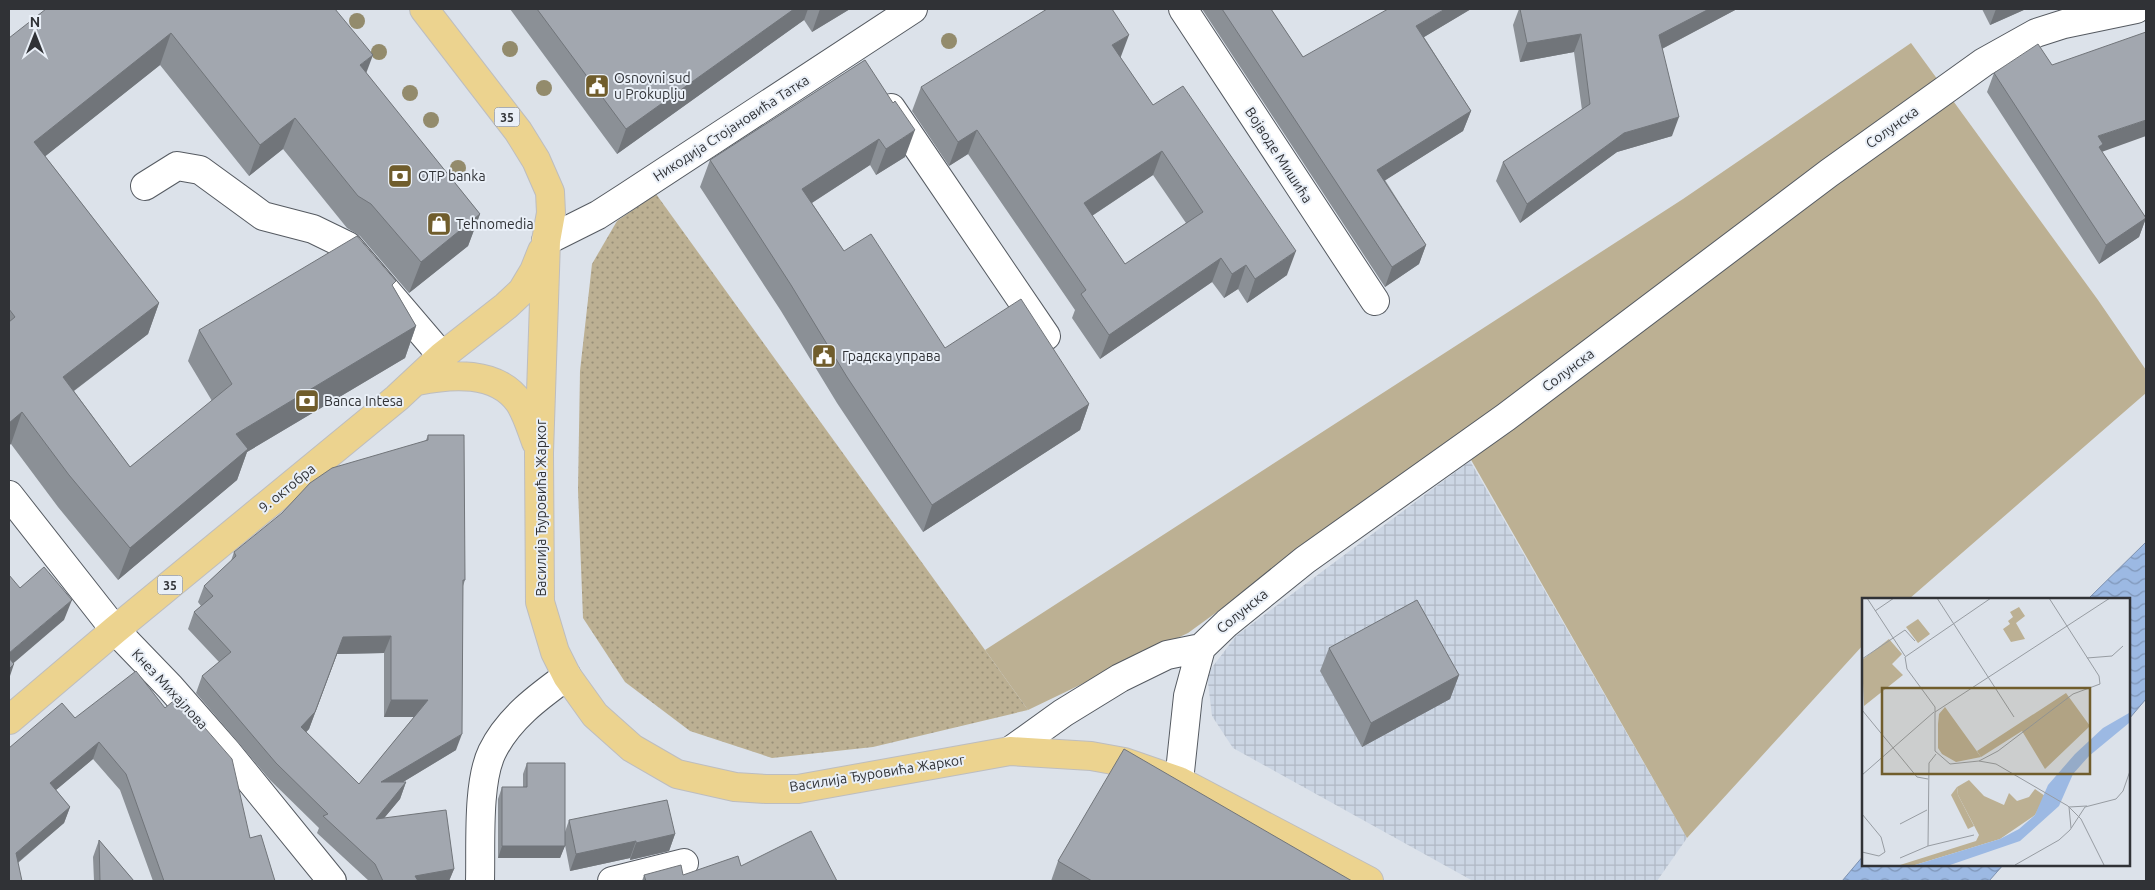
<svg xmlns="http://www.w3.org/2000/svg" width="2155" height="890" viewBox="0 0 2155 890" font-family="Ubuntu,sans-serif">
<style>
.industrial{fill:url(#industrial-grid)}
.grass{fill:#bcb093}
.park{fill:url(#park-dots)}
.water{fill:url(#water-waves);stroke:#7c90af}
.lines{fill:none;stroke-linecap:round;stroke-linejoin:round}
.minor-casing{stroke:#555a61;stroke-width:30}
.major-casing{stroke:#bdbdbf;stroke-width:30}
.minor{stroke:#fff;stroke-width:28}
.major{stroke:#ecd38f;stroke-width:28}
.tree{fill:#938b6c}
.wall{fill:#8b9096;fill-rule:evenodd}
.shaded-wall{fill:#71757a}
.building{fill:#a2a7af;stroke:#71757a;fill-rule:evenodd}
.labels{text-anchor:middle;dominant-baseline:central;stroke-width:4;stroke-linejoin:round;paint-order:stroke}
.shield{fill:#e9eff7;stroke:#686b70;stroke-width:1}
.shield-label{font-size:12px;font-weight:bold;fill:#303236}
.poi-label{font-size:14px;fill:#303236;stroke:#e9eff7;text-anchor:start}
.street-label{font-size:14px;fill:#303236;stroke:#e9eff7}
.inset-road{fill:none;stroke:#979ca2;stroke-width:1}
.view{fill:#705d2c;fill-opacity:0.15;stroke:#705d2c;stroke-width:2.5}
.inset-edge{fill:none;stroke:#303236;stroke-width:2.5}
</style>
<defs>
<pattern id="industrial-grid" width="8" height="8" patternUnits="userSpaceOnUse" patternTransform="scale(1.25)"><rect width="8" height="8" fill="#ccd6e4"/><path d="M0 4h8M4 0v8" fill="none" stroke="#b0b8c4"/></pattern>
<pattern id="park-dots" width="8" height="8" patternUnits="userSpaceOnUse" patternTransform="scale(1.25)"><rect width="8" height="8" fill="#bcb093"/><path d="M2 2h.1M6 6h.1" fill="none" stroke="#999079" stroke-width="1.8" stroke-linecap="round"/></pattern>
<pattern id="water-waves" width="16" height="10" patternUnits="userSpaceOnUse" patternTransform="scale(1.25)"><rect width="16" height="10" fill="#9cb9e3"/><path d="M0 5q4-4 8 0t8 0" fill="none" stroke="#8097b9"/></pattern>
</defs>
<rect width="100%" height="100%" fill="#dce2ea"/>
<path class="industrial" d="M1470,461L1687,838L1657,881H1473L1233,748L1212,716L1207,674L1236,636Z"/>
<path class="grass" d="M1911,43L2098,300L2146,370V393L1909,599H1864V644L1687,838L1458,437L1188,633L1028,710L985,650L1683,199Z"/>
<path class="park" d="M656,194L985,650L1028,710L873,747L772,758L690,731L625,682L583,618L578,490L580,371L592,264L617,221Z"/>
<path class="water" d="M2146,542V699L2129,719V599H2088Z
M1864,855V864H2004L1989,881H1842Z"/>
<g class="lines">
<defs>
<path id="minor" d="M1183,9L1375,301
M891,108L1046,336
M145,186L177,166L200,170L263,216L313,229L348,246L442,356
M546,241L598,215L626,197L913,9
M9,495L115,630L170,687L228,753L332,881
M1010,751L1063,713L1120,678L1167,655L1201,648L1227,623L1305,560L1506,417L1829,173L1984,62L2036,33L2064,24L2136,9
M1179,781L1188,696L1201,648
M480,881C481,846 477,783 492,752C508,719 538,697 567,676
M612,881L684,863"/>
<path id="major" d="M424,9L518,131L536,160L550,192L551,213L546,241L539,453L540,602L555,652L567,676L595,715L632,748L677,774L735,787L766,789H798L1010,751L1091,756L1124,762L1179,781L1369,881
M417,381C451,374 496,370 519,402C527,414 531,429 536,442
M9,720L115,630L397,398L442,356L506,306L522,291L534,271L542,251"/>
</defs>
<use href="#minor" class="minor-casing"/>
<use href="#major" class="major-casing"/>
<use href="#minor" class="minor"/>
<use href="#major" class="major"/>
</g>
<g class="tree">
<circle cx="357" cy="21" r="8"/>
<circle cx="949" cy="41" r="8"/>
<circle cx="510" cy="49" r="8"/>
<circle cx="379" cy="52" r="8"/>
<circle cx="544" cy="88" r="8"/>
<circle cx="410" cy="93" r="8"/>
<circle cx="431" cy="120" r="8"/>
<circle cx="458" cy="168" r="8"/>
</g>
<path class="wall" d="M335,9L366,73L480,214L468,246L409,293L360,236L347,228L283,149L249,176L160,65L45,156L159,303L148,334L74,391L130,467L212,401L188,361L199,330L394,288L416,326L405,358L247,452L237,480L118,580L58,507L11,444L9,445V38Z
M510,9H850L812,32L804,20L617,154Z
M1202,9H1271L1303,57L1471,9L1424,37L1471,111L1463,131L1385,180L1426,245L1419,264L1385,287Z
M1519,9H1737L1662,49L1672,136L1617,152L1520,223L1496,181L1503,162L1582,110L1574,52L1520,62L1513,25Z
M1982,9H2026L1990,25Z
M1120,57L1153,105L1287,275L1247,303L1238,289L1224,298L1212,282L1100,359L1072,318L1075,310L968,154L949,166L912,111L921,87ZM1153,175L1186,223L1125,264L1092,216Z
M865,60L905,157L876,175L870,165L812,203L844,251L945,348L1089,404L1080,430L923,532L837,403L781,311L700,187L710,160Z
M2052,65L2102,152L2146,218L2139,237L2099,264L1987,92L1994,73Z
M428,435L465,580L463,586L456,750L403,782H406L400,799L384,818L454,869L449,881H369L317,833L319,828L270,780L196,693L202,676L219,662L188,629L194,612L201,606L198,602L204,586L231,561L234,552L426,440ZM384,653V717H414L359,784L306,732L309,729L337,654Z
M1329,648L1459,675L1450,699L1362,747L1320,671Z
M75,718L250,838L275,881H153L120,790L93,759L56,790L70,807L64,823L18,863L9,881Z
M527,763L565,832L569,820L675,834L669,851L630,860V858L570,871L565,845L560,858H498V799L502,787H523V774Z
M99,840L134,881H94L93,857Z
M1058,861L1352,881H1051Z
M741,866L837,881H642L644,875H683Z"/>
<path class="shaded-wall" d="M794,9H808L804,20L617,154L626,129Z
M820,9H850L812,32Z
M1445,9H1471L1409,46L1416,26Z
M1709,9H1737L1652,54L1659,35Z
M1996,9H2026L1990,25Z
M171,33L160,65L23,174L34,142Z
M1581,34L1574,52L1520,62L1527,43Z
M1129,35L1120,59L1112,45Z
M373,55L361,87L360,65Z
M1471,111L1463,131L1370,190L1377,170Z
M1679,117L1672,136L1617,152L1520,223L1527,204L1624,133Z
M295,118L283,149L249,176L260,145Z
M2146,120V136L2096,154L2098,136Z
M915,130L905,157L876,175L886,149Z
M977,130L968,154L949,166L958,142Z
M879,139L870,165L793,215L802,189Z
M1162,151L1153,175L1075,227L1084,203Z
M480,214L468,246L409,293L421,262Z
M2146,218L2139,237L2099,264L2106,245Z
M1426,245L1419,264L1385,287L1392,267Z
M1296,251L1287,275L1247,303L1255,279Z
M1221,258L1212,282L1100,359L1109,335Z
M1246,265L1238,289L1224,298L1232,274Z
M159,303L148,334L51,408L63,377Z
M416,326L405,358L247,452L237,480L118,580L130,548L236,434Z
M1089,404L1080,430L923,532L932,505Z
M22,412L11,444L9,445V423Z
M72,600L64,620L9,667V653Z
M391,636L384,653L337,654L309,729L295,744L301,727L343,637Z
M14,664L9,679V669Z
M1459,675L1450,699L1362,747L1371,723Z
M391,700H428L422,717H384Z
M462,734L456,750L375,799L381,782Z
M99,742L93,759L44,800L50,783Z
M406,782L400,799L370,835L376,819Z
M70,807L64,823L10,869L16,853Z
M675,834L669,851L630,860L636,843Z
M636,841L630,858L570,871L576,854Z
M502,846H565L560,858H498Z
M454,869L449,881H413L415,876Z"/>
<path class="building" d="M46,9H335L373,55L360,65L480,214L421,262L371,204L358,196L295,118L260,145L171,33L34,142L159,303L63,377L130,467L232,384L199,330L357,236L396,281L392,285L416,326L236,434L248,449L130,548L69,475L22,412L9,423V322L15,317L9,309V38Z
M537,9H794L626,129Z
M1047,9H1112L1129,35L1112,45L1153,105L1183,86L1296,251L1255,279L1246,265L1232,274L1221,258L1109,335L1081,294L1086,290L977,130L958,142L921,87ZM1162,151L1203,212L1125,264L1084,203Z
M1222,9H1271L1303,57L1388,9H1445L1416,26L1471,111L1377,170L1426,245L1392,267Z
M1520,9H1709L1659,35L1679,117L1624,133L1527,204L1503,162L1590,104L1581,34L1527,43Z
M2146,32V120L2098,136L2103,144L2099,147L2146,218L2106,245L1994,73L2038,44L2052,65Z
M865,60L893,103L895,101L915,130L886,149L879,139L802,189L844,251L871,234L945,348L1021,299L1089,404L932,505L847,377L791,285L710,160Z
M428,435H464L465,580H463L462,734L381,782H406L376,819L446,810L454,869L415,876L418,881H383L375,864L323,816L328,814L276,763L202,676L231,652L194,612L213,596L204,586L236,556L234,552L282,513L310,483L332,468L428,440ZM391,636V700H428L359,784L301,727L315,712L343,637Z
M44,567L72,600L9,653V575L20,588Z
M1417,600L1459,675L1371,723L1329,648Z
M9,658L14,664L9,669Z
M136,671L165,708L178,697L232,759L250,838L261,835L275,881H164L126,774L99,742L50,783L70,807L16,853L22,881H9V748L62,703L75,718Z
M1124,749L1352,881H1092L1058,861Z
M527,763H565V846H502V787H527Z
M667,800L675,834L636,843V841L576,854L569,820Z
M811,831L837,881H646L644,875L681,865L683,875L738,856L741,866Z
M99,840L134,881H100Z"/>
<defs>
<symbol id="civic-square" viewBox="-11 -11 22 22"><rect x="-9" y="-9" width="18" height="18" rx="4" fill="#705d2c" stroke="#e9eff7"/><path d="M-.6-6.5H3V-4.5H.6V-3L4-1V1h2V6H-6V1h2V-1L-.6-3ZM-1.2 2.5V6h2.4V2.5Z" fill="#fff"/></symbol>
<symbol id="bank-square" viewBox="-11 -11 22 22"><rect x="-9" y="-9" width="18" height="18" rx="4" fill="#705d2c" stroke="#e9eff7"/><path d="M-6-4H6V4H-6ZM0-2.3a2.3 2.3 0 1 0 0 4.6a2.3 2.3 0 1 0 0-4.6Z" fill="#fff"/></symbol>
<symbol id="shop-square" viewBox="-11 -11 22 22"><rect x="-9" y="-9" width="18" height="18" rx="4" fill="#705d2c" stroke="#e9eff7"/><path d="M-5-2.5h2.3a2.7 3.5 0 0 1 5.4 0H5L5.5 6h-11ZM-1.5-2.5h3a1.5 2.3 0 0 0-3 0Z" fill="#fff"/></symbol>
</defs>
<g fill-rule="evenodd">
<use href="#civic-square" x="583" y="72" width="28" height="28"/>
<use href="#bank-square" x="386" y="162" width="28" height="28"/>
<use href="#shop-square" x="425" y="210" width="28" height="28"/>
<use href="#civic-square" x="810" y="342" width="28" height="28"/>
<use href="#bank-square" x="293" y="387" width="28" height="28"/>
</g>
<g class="labels">
<g class="shield">
<rect x="494.5" y="107.5" width="25" height="19" rx="4"/>
<rect x="157.5" y="575.5" width="25" height="19" rx="4"/>
</g>
<g class="shield-label">
<text x="507" y="117">35</text>
<text x="170" y="585">35</text>
</g>
<g class="poi-label">
<text x="614" y="78">Osnovni sud<tspan x="614" dy="16">u Prokuplju</tspan></text>
<text x="418" y="176">OTP banka</text>
<text x="456" y="224">Tehnomedia</text>
<text x="842" y="356">Градска управа</text>
<text x="324" y="401">Banca Intesa</text>
</g>
<g class="street-label">
<text transform="translate(1892 127) rotate(-36)">Солунска</text>
<text transform="translate(731 128) rotate(-33)">Никодија Стојановића Татка</text>
<text transform="translate(1279 155) rotate(57)">Војводе Мишића</text>
<text transform="translate(1568 370) rotate(-37)">Солунска</text>
<text transform="translate(287 488) rotate(-39)">9. октобра</text>
<text transform="translate(541 508) rotate(-90)">Василија Ђуровића Жарког</text>
<text transform="translate(1242 611) rotate(-39)">Солунска</text>
<text transform="translate(170 689) rotate(47)">Кнез Михајлова</text>
<text transform="translate(877 773) rotate(-9)">Василија Ђуровића Жарког</text>
</g>
</g>
<g transform="translate(1862 598)">
<rect width="268" height="268" fill="#dce2ea"/>
<path d="M157,9L163,18L154,25L163,41L149,44L141,31L148,26L146,23L151,19L148,14ZM204,95L228,128L183,171L160,133L119,159L115,153ZM107,182L122,198L142,207L147,195L155,203L167,199L173,191L183,198L173,217L138,241L53,267H38L114,243L117,237L96,197L95,189Z" fill="#bcb093"/>
<path d="M95,189L96,197L112,228L106,231L89,197Z" fill="#bcb093"/>
<path d="M56,21L68,36L56,45L44,29ZM27,41L40,56L30,66L41,77L2,108L0,62ZM83,109L119,159L94,164L80,156L76,150V126L77,116Z" fill="#bcb093"/>
<path d="M267,115V125L227,158L211,176L197,208L158,243L88,267H53L138,241L157,231L173,217L186,187L213,156L241,130Z" fill="#9cb9e3"/>
<path class="inset-road" d="M5,0L43,58M75,0L152,119M129,0L43,59L45,71L73,109V153L88,166L117,163L134,166L206,208L219,221L242,267M13,13L32,0M225,60L250,58L261,48M0,61L43,32L53,43M0,112L55,179L66,181M73,114L248,0M117,163L136,153L211,96L238,86L237,78L187,0M0,177L72,114M0,216L19,239L23,254L17,258L0,254M38,226L65,212M209,230L207,209L225,208M66,248L67,165L74,156M38,260L66,248L112,237M153,267L197,242L208,232L223,209L254,201L261,193L268,173"/>
<path class="view" d="M20,90H228V176H20Z"/>
<rect width="268" height="268" class="inset-edge"/>
</g>
<rect width="2155" height="890" fill="none" stroke="#303236" stroke-width="20"/>
<g transform="translate(35 35)" stroke="#e9eff7" stroke-width="4" paint-order="stroke">
<path d="M0-4L9 19L0 12L-9 19Z" fill="#303236"/>
<text y="-8" font-size="14" font-weight="bold" text-anchor="middle" fill="#303236">N</text>
</g>
</svg>
